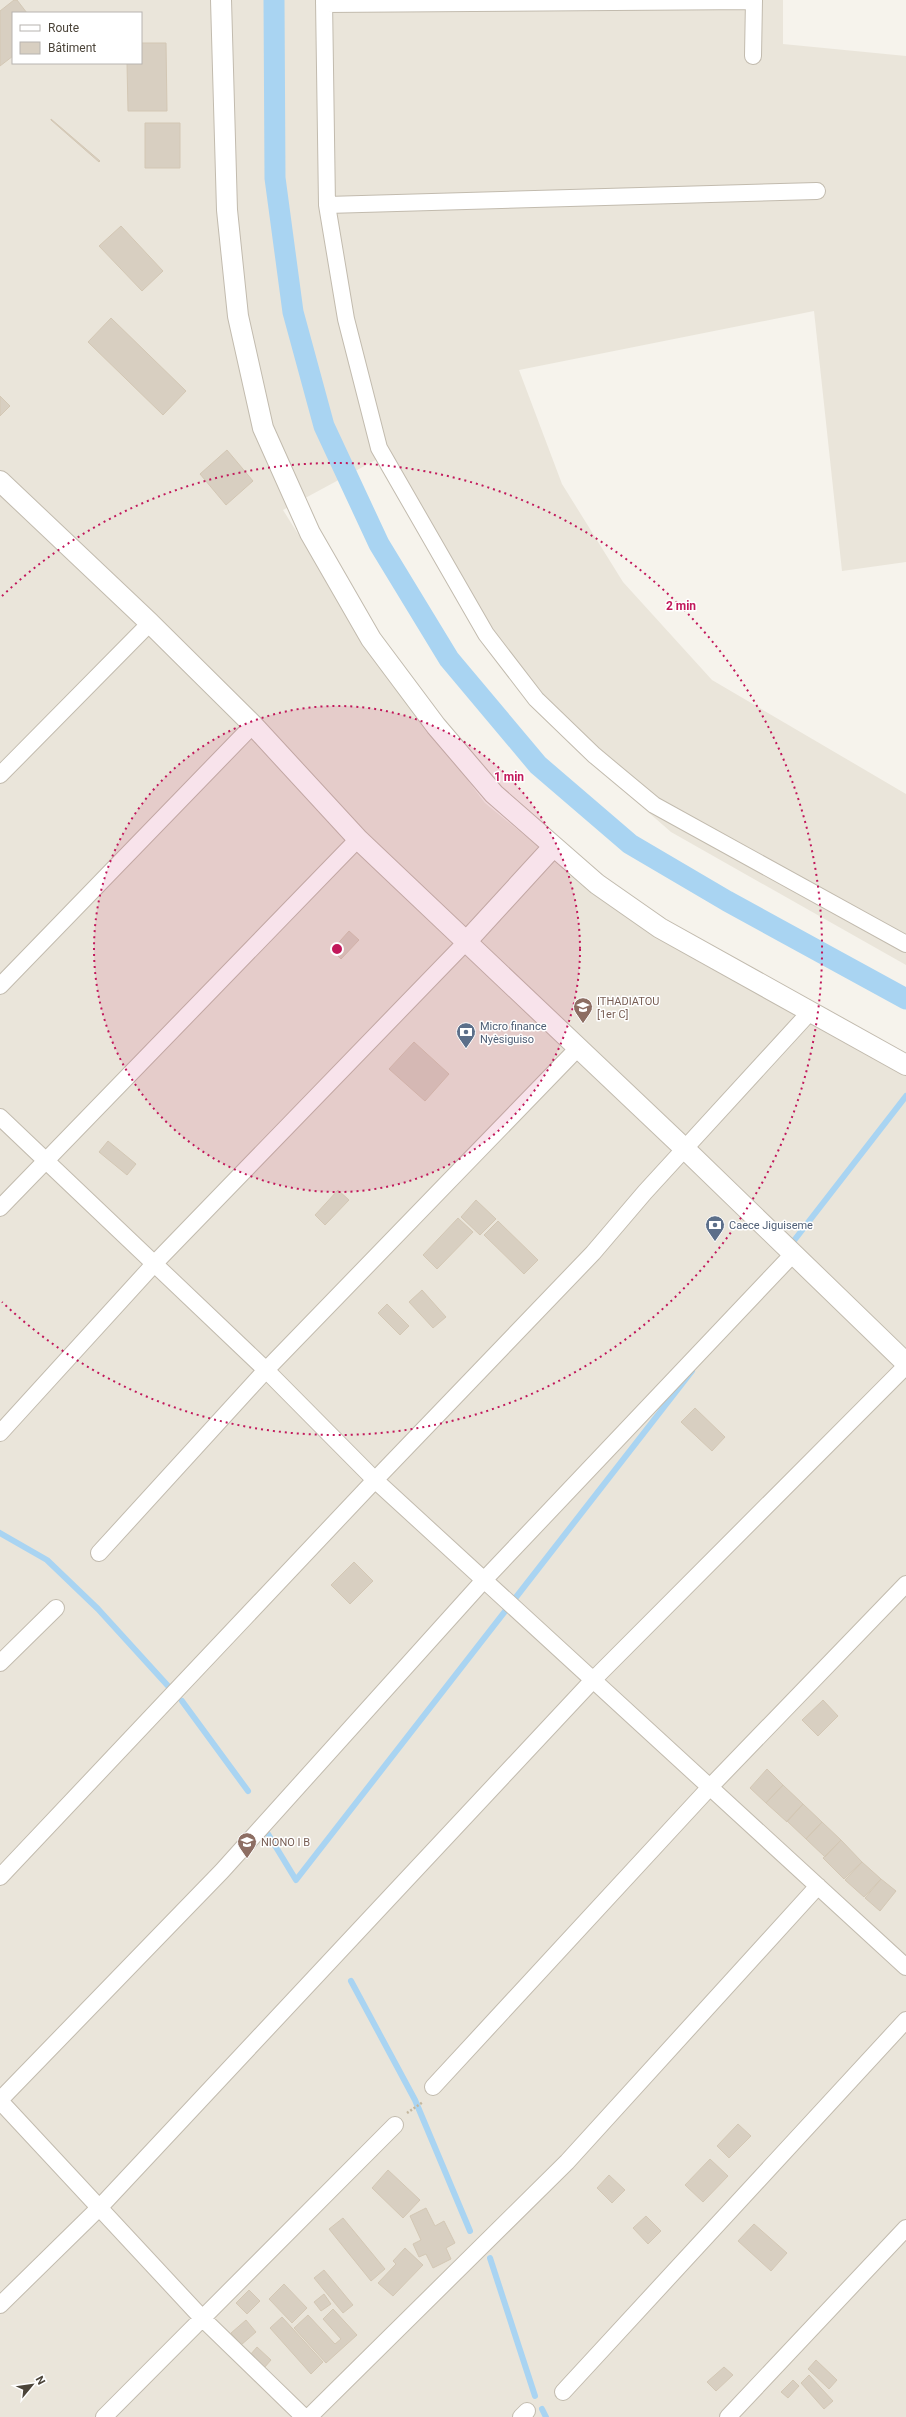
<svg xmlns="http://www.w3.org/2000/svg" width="906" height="2417" viewBox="0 0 906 2417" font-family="Roboto,sans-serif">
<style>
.residential{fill:#eae5da;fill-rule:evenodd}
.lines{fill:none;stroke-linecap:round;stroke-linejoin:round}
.stream{stroke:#a9d4f2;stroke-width:6}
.canal{stroke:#a9d4f2;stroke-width:21}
.building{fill:#d8cfc1;stroke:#d3c7b4}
.minor-casing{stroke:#c2bbae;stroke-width:18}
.tertiary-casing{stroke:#c2bbae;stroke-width:22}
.path{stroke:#c4b79f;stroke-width:2.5;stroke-dasharray:2 2;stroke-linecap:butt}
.minor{stroke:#fff;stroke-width:16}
.tertiary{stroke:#fff;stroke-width:20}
.ring{fill:none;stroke:#c2185b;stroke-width:2;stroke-dasharray:2 4}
.labels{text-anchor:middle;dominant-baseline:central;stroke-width:3;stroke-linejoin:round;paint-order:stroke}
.education-label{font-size:11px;fill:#785e54;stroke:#fff;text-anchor:start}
.service-label{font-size:11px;fill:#4e5e75;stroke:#fff;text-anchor:start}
.centre{fill:#c2185b;stroke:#fff;stroke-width:2}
.ring-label{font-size:12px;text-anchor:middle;font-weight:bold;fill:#c2185b;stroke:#fff;stroke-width:3;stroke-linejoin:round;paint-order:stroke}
</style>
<rect width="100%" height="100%" fill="#f6f3ec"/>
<path class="residential" d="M0,0H783V44L906,56V562L842,571L814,311L519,370L562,484L623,582L712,680L906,794V965L671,832L579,752L494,655L383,456L283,510L377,660L485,803L588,887L906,1062V2417H0ZM13,13H141V63H13Z"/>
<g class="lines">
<path class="stream" d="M789,1247L906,1096
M0,1533L47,1560L98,1609L169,1687
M182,1701L248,1791
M268,1834L296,1880L692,1371
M351,1981L415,2100L470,2231
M490,2258L535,2396
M542,2409L546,2417"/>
<path class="canal" d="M274,0L275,178L293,312L324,426L379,544L449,659L538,765L630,844L727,901L906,999"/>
</g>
<path class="building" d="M14,0H17L27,13H13V56L0,66V11Z
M141,43H166L167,111H128L127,63H141Z
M51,119L100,161L99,162L51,120Z
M145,123H180V168H145Z
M121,226L163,271L142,291L99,246Z
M111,318L186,391L163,415L88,342Z
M0,396L10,406L0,416Z
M227,450L253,481L226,505L200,474Z
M349,931L359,940L341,959L332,950Z
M414,1042L449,1074L425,1101L389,1069Z
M108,1141L136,1164L127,1175L99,1152Z
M338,1190L349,1200L325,1225L315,1215Z
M476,1200L496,1219L480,1235L461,1217Z
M458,1218L473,1232L437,1269L423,1255Z
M498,1221L538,1260L524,1274L484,1235Z
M422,1290L446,1317L433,1328L409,1302Z
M387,1304L409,1326L400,1335L378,1313Z
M695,1408L725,1437L712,1451L681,1422Z
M354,1562L373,1581L350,1604L331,1585Z
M823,1700L838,1716L818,1736L802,1720Z
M767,1769L783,1785L766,1803L750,1788Z
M783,1785L803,1804L787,1822L766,1803Z
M803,1804L822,1822L806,1839L787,1821Z
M822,1822L841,1840L825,1857L806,1839Z
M841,1840L862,1862L844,1879L823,1858Z
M862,1862L881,1879L864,1897L845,1880Z
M881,1879L896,1891L880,1911L865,1898Z
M738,2124L751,2136L729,2158L717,2146Z
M710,2159L728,2176L703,2202L685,2185Z
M388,2170L420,2200L403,2218L372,2188Z
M609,2175L625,2190L612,2203L597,2188Z
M426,2208L435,2226L444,2221L455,2243L446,2248L451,2259L433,2268L426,2254L419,2257L413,2244L421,2240L410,2216Z
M646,2216L661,2231L648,2244L633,2228Z
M343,2218L385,2269L371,2281L329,2229Z
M754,2224L787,2253L771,2271L738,2241Z
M405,2248L423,2265L393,2296L378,2283L396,2264L393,2261Z
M324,2270L353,2305L343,2313L314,2278Z
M284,2284L307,2308L292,2323L269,2299Z
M249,2290L260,2301L247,2314L236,2303Z
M324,2294L331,2304L321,2311L314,2302Z
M333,2309L357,2335L326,2363L294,2328L308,2315L335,2344L341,2339L323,2319Z
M282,2317L323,2362L311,2374L270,2328Z
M246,2320L256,2332L241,2345L231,2333Z
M257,2347L271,2360L264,2368L250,2355Z
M816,2360L837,2380L829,2389L808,2369Z
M724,2367L733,2375L716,2391L707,2382Z
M809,2375L833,2401L824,2409L801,2383Z
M793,2380L799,2386L788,2398L781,2392Z"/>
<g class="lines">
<defs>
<path id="minor" d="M324,0L327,205L346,319L379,448L486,634L536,699L594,755L654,805L906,944
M324,4L754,1
M753,56L754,0
M327,205L817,191
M0,775L150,623
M0,986L253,725
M0,1117L266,1370L375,1480L906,1967
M0,1208L358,839
M0,1433L155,1263L466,942
M99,1553L266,1370L578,1048
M0,1663L56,1608
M0,1877L375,1480L593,1253L645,1192L809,1013
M433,2087L710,1787L906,1584
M0,2100L222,1871L484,1580L793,1254
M0,2101L202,2318L304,2417
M0,2305L100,2207L593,1680L906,1366
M563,2392L906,2020
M104,2417L395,2125
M309,2417L567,2162L818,1886
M521,2417L527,2411
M728,2417L906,2228"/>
<path id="tertiary" d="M221,0L227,210L238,316L263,428L310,533L371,639L436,726L494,794L597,884L660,928L906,1065
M0,481L150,623L253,725L358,839L685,1149L906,1363
M466,942L553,847"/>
</defs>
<use href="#minor" class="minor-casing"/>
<use href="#tertiary" class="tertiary-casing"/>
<path class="path" d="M407,2113L423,2102"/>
<use href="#minor" class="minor"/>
<use href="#tertiary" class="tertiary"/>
</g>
<circle cx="337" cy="949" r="243" fill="#c2185b" fill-opacity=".12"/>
<g class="ring">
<circle cx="337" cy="949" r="243"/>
<path d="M2 596A486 486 0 1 1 2 1302"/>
</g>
<defs>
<symbol id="school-pin" viewBox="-11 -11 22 30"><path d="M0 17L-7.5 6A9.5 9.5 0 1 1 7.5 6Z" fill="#8d6e63" stroke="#fff"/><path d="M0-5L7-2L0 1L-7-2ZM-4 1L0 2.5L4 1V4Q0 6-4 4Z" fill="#fff"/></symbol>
<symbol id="bank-pin" viewBox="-11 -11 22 30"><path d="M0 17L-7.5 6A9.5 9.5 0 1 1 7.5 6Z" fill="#5c6f8a" stroke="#fff"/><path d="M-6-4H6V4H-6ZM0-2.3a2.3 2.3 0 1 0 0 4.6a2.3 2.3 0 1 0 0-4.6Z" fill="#fff"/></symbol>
</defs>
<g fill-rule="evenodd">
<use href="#school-pin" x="572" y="996" width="22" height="30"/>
<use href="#bank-pin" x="455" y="1021" width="22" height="30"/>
<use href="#bank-pin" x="704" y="1214" width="22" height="30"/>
<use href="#school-pin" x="236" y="1831" width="22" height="30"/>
</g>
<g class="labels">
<g class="education-label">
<text x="597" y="1001">ITHADIATOU<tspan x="597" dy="13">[1er C]</tspan></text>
<text x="261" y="1842">NIONO I B</text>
</g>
<g class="service-label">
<text x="480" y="1026">Micro finance<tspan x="480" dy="13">Nyèsiguiso</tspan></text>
<text x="729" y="1225">Caece Jiguiseme</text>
</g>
</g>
<circle cx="337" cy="949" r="6" class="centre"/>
<g class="ring-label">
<text x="681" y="610">2 min</text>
<text x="509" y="781">1 min</text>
</g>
<rect x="12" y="12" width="130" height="52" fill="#ffffff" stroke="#b7b4b0"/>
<rect x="20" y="25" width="20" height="6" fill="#ffffff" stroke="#b7b4b0"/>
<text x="48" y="32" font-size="12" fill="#4b4439">Route</text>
<rect x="20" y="42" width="20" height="12" fill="#d8cfc1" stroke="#b7b4b0"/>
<text x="48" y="52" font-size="12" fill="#4b4439">Bâtiment</text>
<g transform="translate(32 2385) rotate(61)" stroke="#ffffff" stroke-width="3" paint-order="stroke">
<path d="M0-3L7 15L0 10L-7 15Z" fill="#4b4439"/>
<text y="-6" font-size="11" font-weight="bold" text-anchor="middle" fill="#4b4439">N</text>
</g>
</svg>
